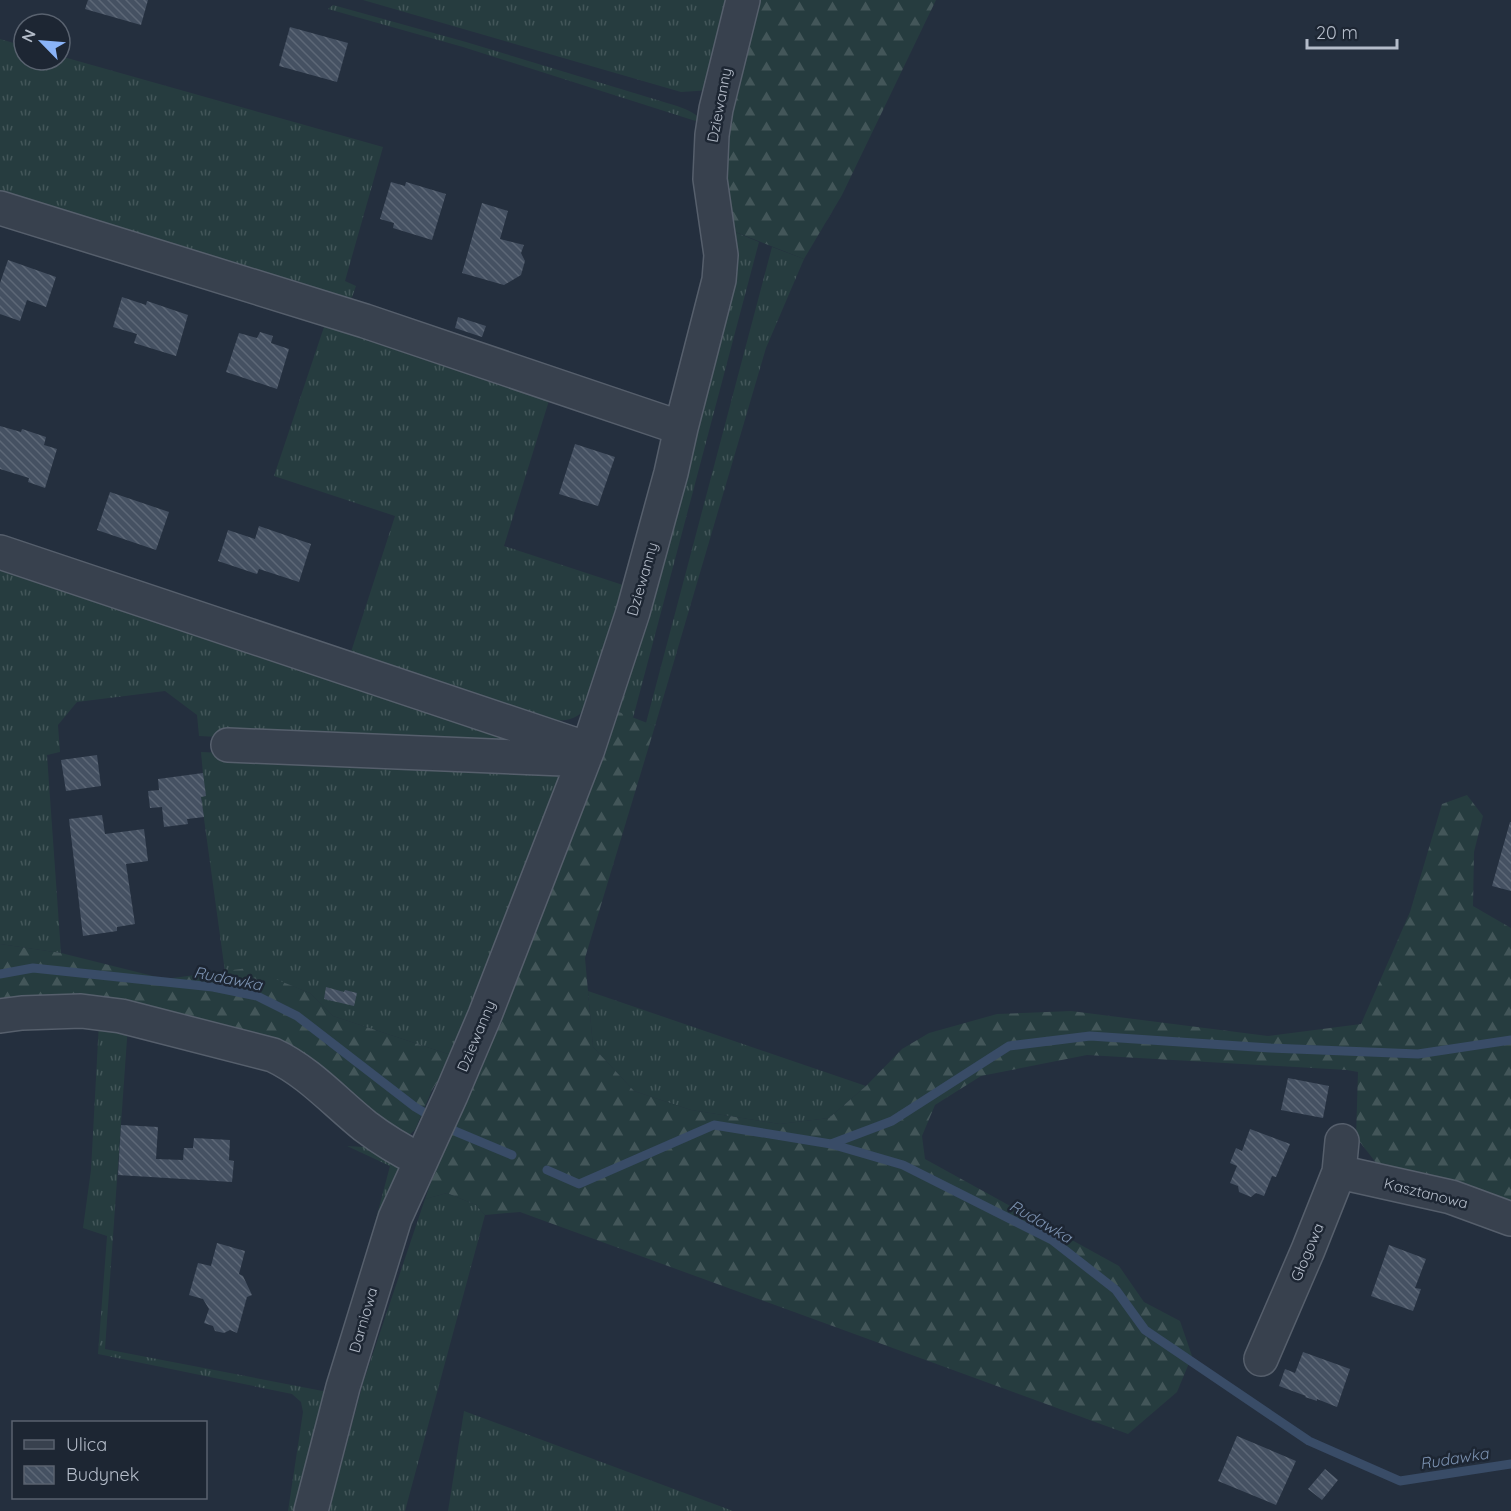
<svg xmlns="http://www.w3.org/2000/svg" width="1511" height="1511" viewBox="0 0 1511 1511" font-family="Quicksand,sans-serif">
<style>
.grass{fill:url(#grass-tufts)}
.forest{fill:url(#forest-firs)}
.lines{fill:none;stroke-linecap:round;stroke-linejoin:round}
.stream{stroke:#394c67;stroke-width:9}
.building{fill:url(#building-back-hatch)}
.minor-casing{stroke:#565f6c;stroke-width:36}
.minor{stroke:#38414e;stroke-width:33}
.labels{text-anchor:middle;dominant-baseline:central;stroke-width:5;stroke-linejoin:round;paint-order:stroke}
.street-label{font-size:15px;fill:#b4bcc9;stroke:#1d2633}
.water-label{font-size:16px;font-style:italic;fill:#7c92b1;stroke:#1d2633}
</style>
<defs>
<pattern id="grass-tufts" width="24" height="20" patternUnits="userSpaceOnUse" patternTransform="scale(1.5)"><rect width="24" height="20" fill="#263c3f"/><path d="M3 7l-1-3M5 7V3M7 7l1-3M15 17l-1-3M17 17v-4M19 17l1-3" fill="none" stroke="#435659"/></pattern>
<pattern id="forest-firs" width="22" height="20" patternUnits="userSpaceOnUse" patternTransform="scale(1.5)"><rect width="22" height="20" fill="#263c3f"/><path d="M5 1l3.5 6h-7zM16 11l3.5 6h-7z" fill="#435659"/></pattern>
<pattern id="building-back-hatch" width="6" height="6" patternUnits="userSpaceOnUse" patternTransform="scale(1.5)"><rect width="6" height="6" fill="#455162"/><path d="M-1 5l2 2M0 0l6 6M5-1l2 2" fill="none" stroke="#5d6877"/></pattern>
</defs>
<rect width="100%" height="100%" fill="#242f3e"/>
<path class="grass" d="M363,0H733L712,90L681,92Z
M333,5L466,42L677,106C688,110 698,114 705,124L463,47L328,9Z
M0,39L24,46V60H60V56L383,147L345,281L356,286L349,306L0,196Z
M728,229L759,242L633,718L611,709Z
M772,247L804,259L766,348L655,726L646,723Z
M327,318L551,394L504,546L632,588L592,702C578,717 575,720 554,721L274,634L271,625L351,652L395,516L274,476Z
M0,569L511,733L534,753L199,736L197,715L165,691L77,702L58,725L60,752L47,755L61,953L0,944Z
M201,752L554,767L567,775L454,1056L333,1016L310,993L248,969L225,972L201,797L205,796Z
M588,991L866,1086L829,1118L780,1124L691,1110L634,1091L593,1047Z
M99,1022L128,1025L105,1349L328,1392L304,1511H288L303,1412L301,1402L292,1394L98,1354L107,1236L83,1228L91,1170Z
M347,1146L364,1147L381,1153L396,1164L399,1170V1178L363,1268L390,1166Z
M447,1193L476,1205L485,1215L405,1511H329L363,1383L425,1199Z
M464,1411L733,1511H448Z"/>
<path class="forest" d="M753,0H936L842,195L804,259L728,229L719,165Z
M611,709L655,726L585,958L593,1047L634,1091L691,1110L780,1124L829,1118L866,1086L902,1049L929,1033L997,1014L1071,1011L1268,1036L1361,1024L1410,912L1442,804L1467,795L1483,816L1474,852L1473,906L1511,928V1213L1384,1173L1356,1137L1358,1072L1347,1070L1087,1055L981,1076L935,1105L922,1136L925,1159L1119,1266L1144,1302L1180,1321L1192,1356L1177,1392L1128,1434L520,1212L485,1215L476,1205L447,1193L425,1199L443,1148Z
M0,944L61,953L165,979L248,968L310,993L333,1016L454,1056L432,1090L415,1130L409,1135L398,1136L307,1066L0,1009Z"/>
<g class="lines">
<path class="stream" d="M0,974L33,968L213,987L257,996L297,1016L415,1107L457,1132L512,1155
M831,1144L892,1121L1009,1046L1090,1036L1270,1048L1418,1054L1511,1040
M547,1170L579,1184L714,1125L831,1144L903,1165L1052,1240L1116,1290L1145,1330L1309,1441L1400,1481L1511,1464"/>
</g>
<path class="building" d="M88,0H148L141,25L85,9Z
M290,27L348,43L337,82L279,66Z
M391,182L405,186L406,182L446,194L432,240L393,228L394,223L380,219Z
M482,203L508,211L500,239L524,245L521,253L525,261L521,275L504,285L462,273Z
M8,260L56,277L46,307L27,300L20,321L0,314V283Z
M122,297L146,305L147,301L188,315L176,356L134,343L137,334L113,327Z
M458,317L486,326L482,337L455,328Z
M260,332L273,336L271,343L289,349L277,389L226,372L239,333L257,338Z
M0,426L21,432L22,429L46,437L44,445L57,449L45,488L28,482L29,478L0,469Z
M575,444L615,457L598,506L559,494Z
M110,492L169,512L156,550L97,530Z
M259,526L311,544L299,582L259,569L257,574L218,561L228,530L255,539Z
M97,755L101,786L66,791L61,760Z
M203,773L206,796L201,797L204,817L187,819L188,824L164,827L162,807L150,808L148,791L159,790L158,779Z
M102,815L105,834L144,829L148,861L126,864L135,924L117,927V931L83,936L69,819Z
M1510,822H1511V891L1492,886Z
M326,987L344,992L345,990L357,993L354,1006L324,999Z
M1288,1078L1329,1086L1323,1118L1281,1110Z
M121,1125L158,1127L156,1159L183,1160L184,1148H193L194,1138L230,1140L229,1160L234,1161L232,1182L118,1175Z
M1250,1129L1290,1144L1276,1177L1272,1176L1264,1196L1256,1193L1251,1197L1239,1192L1238,1186L1230,1183L1237,1166L1230,1163L1236,1148L1242,1151Z
M217,1243L245,1251L239,1274L243,1276L252,1295L247,1297L237,1333L230,1330L224,1333L215,1331L213,1326L204,1323L209,1309L203,1299L189,1295L198,1263L211,1266Z
M1389,1245L1426,1259L1415,1288L1421,1289L1413,1311L1371,1296Z
M1303,1352L1350,1369L1337,1407L1317,1399V1401L1305,1397L1306,1396L1279,1386L1285,1369L1295,1373Z
M1237,1436L1296,1461L1276,1505L1218,1481Z
M1325,1469L1338,1480L1322,1500L1308,1489Z"/>
<g class="lines">
<defs>
<path id="minor" d="M0,208L365,321L681,428
M0,552L588,749L563,759L228,745
M0,1016L22,1013L81,1011L121,1016L273,1055C309,1072 334,1101 365,1126C382,1139 400,1150 420,1160
M1339,1172L1451,1197L1511,1219
M1261,1359L1308,1250L1339,1172L1342,1141
M311,1511L343,1387L395,1218L451,1095L485,1015L588,749L633,612L671,473L681,428L719,280L721,255L710,179L712,135L716,109L743,0"/>
</defs>
<use href="#minor" class="minor-casing"/>
<use href="#minor" class="minor"/>
</g>
<g class="labels">
<g class="street-label">
<text transform="translate(719 105) rotate(-79)">Dziewanny</text>
<text transform="translate(642 579) rotate(-74)">Dziewanny</text>
<text transform="translate(476 1036) rotate(-67)">Dziewanny</text>
<text transform="translate(1426 1193) rotate(14)">Kasztanowa</text>
<text transform="translate(1307 1252) rotate(-67)">Głogowa</text>
<text transform="translate(363 1320) rotate(-74)">Darniowa</text>
</g>
<g class="water-label">
<text transform="translate(228 978) rotate(11)">Rudawka</text>
<text transform="translate(1041 1221) rotate(30)">Rudawka</text>
<text transform="translate(1454 1458) rotate(-9)">Rudawka</text>
</g>
</g>
<rect x="12" y="1421" width="195" height="78" fill="#1d2633" stroke="#59626f" stroke-width="1.5"/>
<rect x="24" y="1440" width="30" height="9" fill="#38414e" stroke="#59626f" stroke-width="1.5"/>
<text x="66" y="1451" font-size="18" fill="#b4bcc9">Ulica</text>
<rect x="24" y="1466" width="30" height="18" fill="url(#building-back-hatch)" stroke="#59626f" stroke-width="1.5"/>
<text x="66" y="1481" font-size="18" fill="#b4bcc9">Budynek</text>
<g transform="translate(42 42) rotate(295)"><circle r="28" fill="#1d2633" stroke="#59626f" stroke-width="1.5"/>
<path d="M0-4.5L10 22L0 15L-10 22Z" fill="#8ab4f8"/>
<text y="-9" font-size="16" font-weight="bold" text-anchor="middle" fill="#b4bcc9">N</text>
</g>
<path d="M1307 39v9h90v-9" fill="none" stroke="#b4bcc9" stroke-width="3"/>
<text x="1316" y="39" font-size="18" fill="#b4bcc9" stroke="#1d2633" stroke-width="4.5" paint-order="stroke">20 m</text>
</svg>
